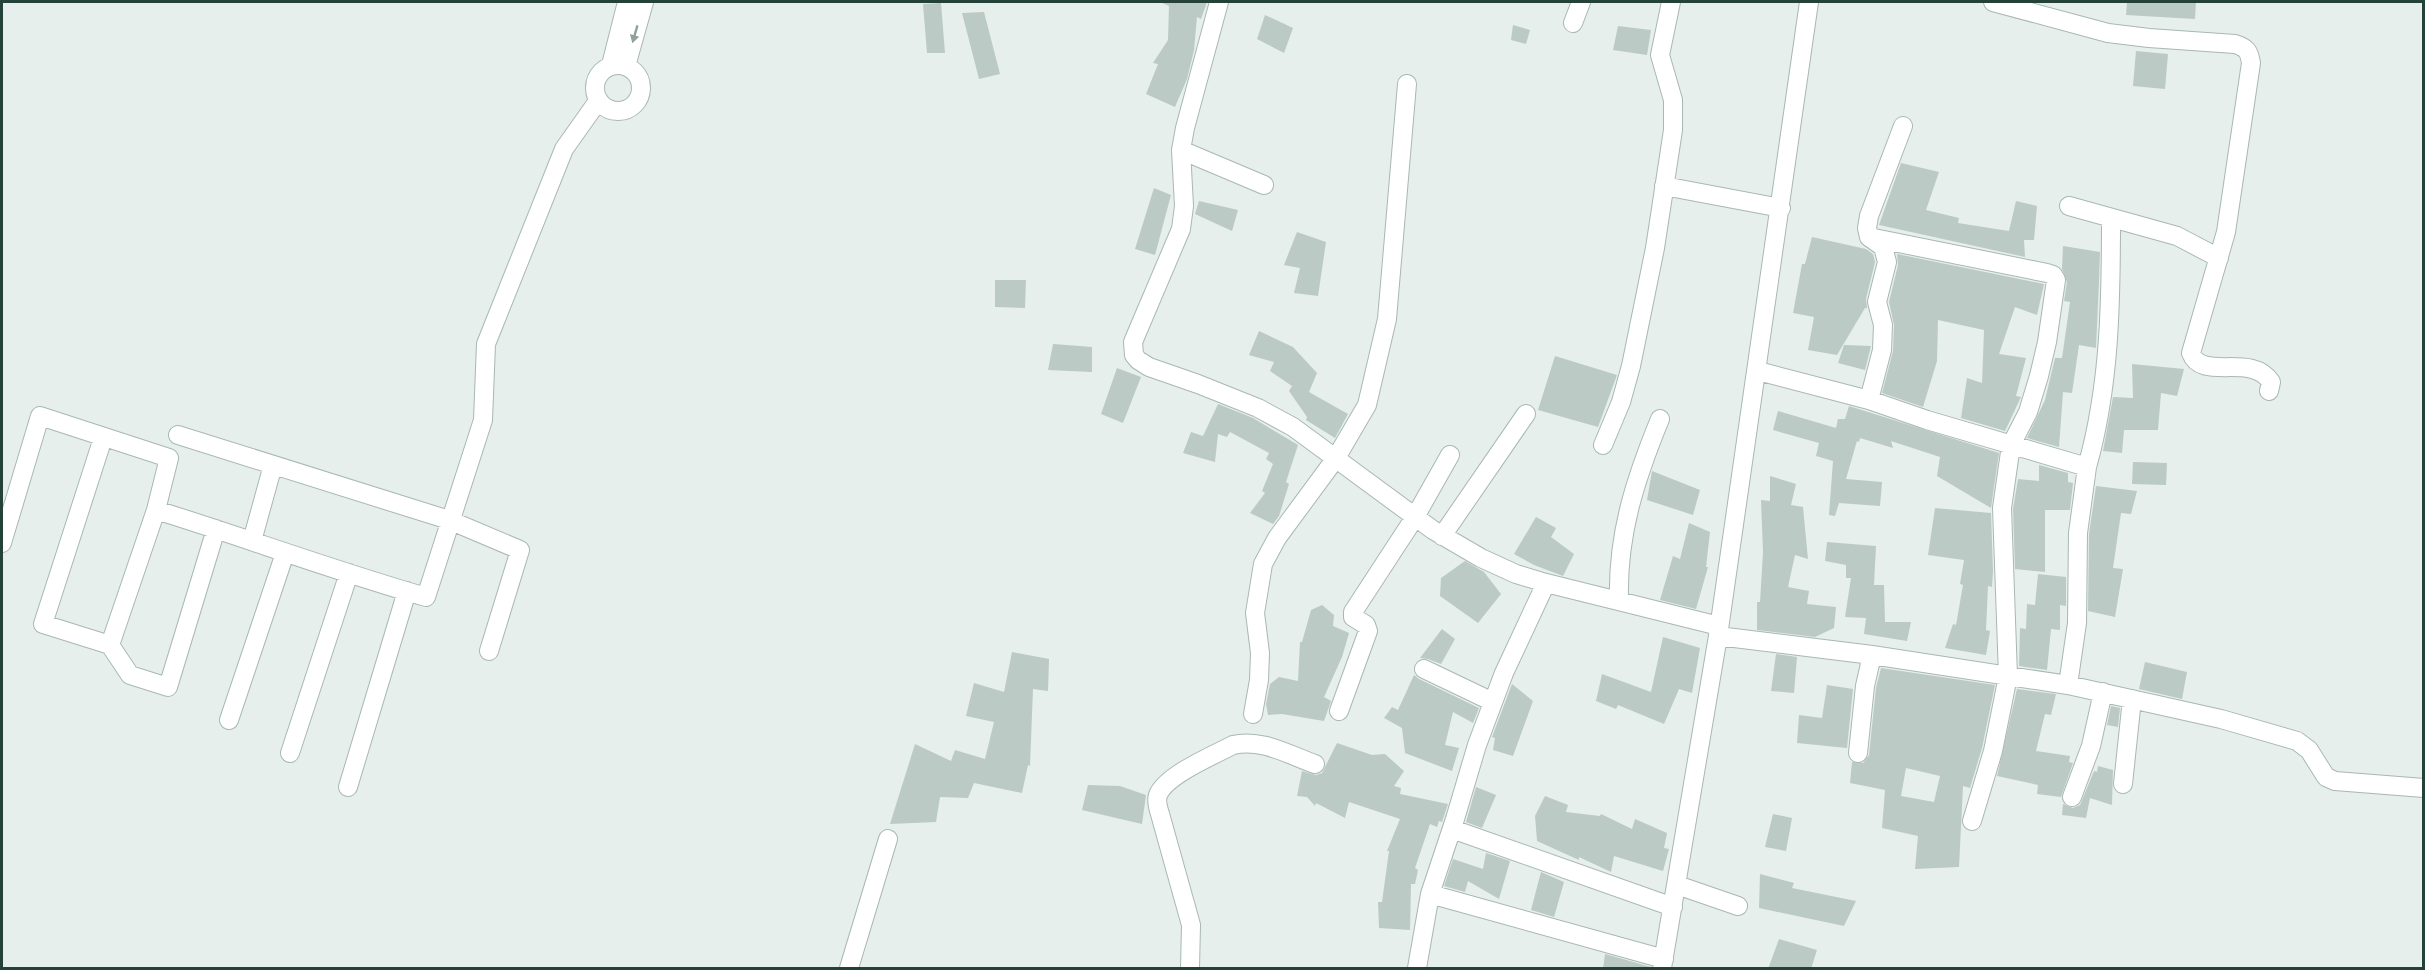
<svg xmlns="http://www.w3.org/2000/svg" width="2425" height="970" viewBox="0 0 2425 970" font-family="'Alegreya Sans',sans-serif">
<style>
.building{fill:#bbcac4;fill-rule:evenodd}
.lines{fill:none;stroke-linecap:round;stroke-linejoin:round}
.minor-casing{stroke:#a8b8b2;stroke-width:20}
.minor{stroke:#fff;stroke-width:18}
.oneway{fill:#92a09c}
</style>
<rect width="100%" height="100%" fill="#e6efeb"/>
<path class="building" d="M1160,2H1207L1201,19L1197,17L1194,50L1187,79L1175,107L1146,94L1158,64L1153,63L1168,40L1169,6Z
M2127,2H2196L2195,19L2126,15Z
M941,3L945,53H927L923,4Z
M984,12L1000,74L979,79L962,13Z
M1265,15L1293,28L1284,53L1257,39Z
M1513,25L1530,30L1526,44L1511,40Z
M1618,26L1651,30L1647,55L1613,50Z
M2136,51L2168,54L2165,89L2133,86Z
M1901,163L1939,172L1926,210L1959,218L1958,223L2009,231L2016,201L2037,206L2034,240H2024L2025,257L1879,225Z
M1154,188L1171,195L1155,255L1135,249Z
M1199,201L1238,210L1232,231L1195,214Z
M1297,232L1326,242L1318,296L1294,293L1300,268L1284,265Z
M1812,237L1866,249L1873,254L1875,262L1866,299L1867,308H1865L1837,355L1808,350L1814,317L1793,313L1802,264H1805Z
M2063,246L2100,252L2099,281L2096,348L2079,345L2072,393L2063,392L2059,447L2027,438L2045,400L2055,358H2062L2070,302L2064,301L2067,282L2062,269Z
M1897,254L2044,284L2037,315L2015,307L1999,354L2026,358L2016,396L2021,397L2005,431L1961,418L1967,378L1982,383L1984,330L1938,320L1937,361L1923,407L1882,393L1893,351L1894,325L1889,302L1898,265Z
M995,280H1026L1025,308L995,307Z
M1259,331L1293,347L1317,373L1309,392L1348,414L1335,438L1306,420L1307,417L1289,391L1292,386L1270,371L1274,362L1249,355Z
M1053,344L1092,347V372L1048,370Z
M1844,345L1871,346L1865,370L1838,363Z
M1555,356L1617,375L1598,427L1538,410Z
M2132,364L2184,369L2177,396L2161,393L2158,430H2124L2122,453L2103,451L2113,397L2133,398Z
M1117,368L1141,377L1123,423L1101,414Z
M1218,404L1253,418L1298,445L1286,482L1289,484L1279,516L1273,524L1250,513L1265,493L1262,491L1273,464L1266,459L1269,453L1230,432L1227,437L1218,434L1215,462L1183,453L1191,432L1203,436Z
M1849,406L1999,453L1991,508L1937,476L1940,457L1891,441L1893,448L1860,438L1859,442L1857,441L1846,479L1882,482L1880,506L1839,503L1835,516L1829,515L1833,461L1816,456L1819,443L1773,430L1778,411L1836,428L1838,419H1845Z
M2133,462L2167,463L2166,485L2132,484Z
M2039,465L2068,473V482L2073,483L2070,510H2045V572L2015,569L2013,509L2018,479L2039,481Z
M1652,471L1700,490L1693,515L1647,500Z
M1770,476L1796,484L1791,505L1803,507L1808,559L1795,555L1788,587L1809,591L1807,604L1836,607L1834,628L1815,637L1757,630V602H1760L1763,552L1761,500L1770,501Z
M2096,486L2137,491L2131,514L2121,513L2113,568L2123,569L2115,617L2088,611L2089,534Z
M1935,508L1991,513L1993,571L1992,587L1988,586L1986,630L1990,631L1986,655L1945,648L1953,624L1956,625L1963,585L1960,584L1964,560L1928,555Z
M1536,517L1556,528L1551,537L1574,554L1563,576L1534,565L1514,554Z
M1689,523L1710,532L1706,567H1708L1696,609L1660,600L1673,556L1680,559Z
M1827,542L1876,546L1874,585H1884L1885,622H1911L1907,641L1864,634L1866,618L1845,617L1851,578H1846V565L1825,561Z
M1465,561L1484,572L1501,594L1478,623L1440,596L1441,578Z
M2038,574L2066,577V606L2060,605V630L2051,629L2047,670L2019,666L2020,628L2026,629L2027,604L2035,605Z
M1322,605L1334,615L1333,626L1349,633L1342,657L1324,697L1331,701L1324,721L1282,714L1268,715L1266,704L1270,684L1279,677L1298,681L1300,642H1302L1311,610Z
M1442,629L1455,639L1441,664L1428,659L1420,658Z
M1663,637L1700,648L1692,693L1679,689L1664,724L1618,705L1616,709L1596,701L1602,674L1651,692Z
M1012,652L1049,659L1048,691L1033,689L1030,766L1028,765L1022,793L974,783L968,798L940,797L936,822L890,824L915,744L951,761L955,750L985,759L994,722L966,716L974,683L1004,692Z
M1776,654L1797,657L1794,693L1771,691Z
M2145,662L2187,672L2182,699L2139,689Z
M1881,668L1995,685L1982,748L1970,788L1963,786L1959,867L1915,869L1918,836L1882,828L1885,790L1850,783L1852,762L1863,763L1869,755L1876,688ZM1906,768L1940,776L1934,802L1901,796Z
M1414,675L1419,679L1479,708L1473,723L1453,712L1445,745L1459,748L1452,771L1405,753L1402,728L1384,718L1392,707L1398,710Z
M1512,684L1533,701L1513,756L1493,750L1495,738L1492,737Z
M1827,685L1853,689L1847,748L1797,743L1799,715L1822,718Z
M2017,689L2056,694L2051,715L2045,714L2036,751L2070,756L2069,762L2073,763L2061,797L2037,794L2038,785L1997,776Z
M2111,706L2120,708L2118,727L2107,725Z
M1337,743L1372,755L1385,754L1404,771L1394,786L1401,788L1400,794L1448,804L1442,822L1439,821L1437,827L1430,824L1415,868L1418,870L1415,884H1411L1410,930L1379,928L1378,902H1382L1389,851H1387L1400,819L1349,802L1345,818L1316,803L1315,806L1307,797L1297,796L1302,771L1316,775L1322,773Z
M2098,766L2113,770L2112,805L2090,798L2086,818L2062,815L2063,804L2073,808L2080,805L2094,771L2097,772Z
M1088,785L1120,786L1146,795L1142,824L1082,810Z
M1476,787L1496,795L1482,828L1466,822Z
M1545,796L1568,805L1566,812L1600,816L1601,814L1632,829L1635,819L1667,833L1664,848L1669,849L1663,871L1614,856L1611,872L1579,857V860L1537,841L1535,816Z
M1773,814L1792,818L1786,851L1765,847Z
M1486,853L1510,861L1499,899L1468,881L1465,892L1444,886L1453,859L1483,869Z
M1541,872L1564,882L1554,917L1531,910Z
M1760,874L1794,883L1792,888L1856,901L1844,926L1759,908Z
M1779,939L1817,950L1811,969H1768Z
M1605,954L1651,967V969H1603Z"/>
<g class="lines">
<defs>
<path id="minor" d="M1219,2L1185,128L1181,150L1184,206L1181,229L1133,342L1134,355L1138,360L1149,367L1198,384L1258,408L1293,427L1433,530L1481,558L1516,574L1546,583L1719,626
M1993,2L2108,33L2149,38L2235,44C2247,48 2249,51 2251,63L2226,232L2191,353C2202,382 2251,352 2271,382L2269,391
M1573,23L1581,2
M611,65L627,2
M595 88a23 23 0 1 1 46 0a23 23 0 1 1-46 0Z
M626,66L644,2
M1181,150L1264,185
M1664,186L1781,208
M2069,206L2177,236L2219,258
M1869,237L2047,273L2053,275L2056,280L2047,342L2039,376L2028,412L2011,445L2002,508L2008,676L1993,751L1972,821
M1758,371L1869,400L1927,420L2087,467C2110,386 2111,302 2111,219
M1869,400L1882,350L1883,325L1877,302L1887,262L1883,247L1869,237L1867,228L1869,216L1903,126
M178,435L449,520L520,550L489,651
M1603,445L1621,402L1631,366L1655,248L1673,130V100L1660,55L1671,2
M156,510C246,538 335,571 426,597L483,420L486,344L564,149L598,101
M1442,536L1526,414
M252,541L273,465
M2,543L40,416L169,458L156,510L110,645L43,624L103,438
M1619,601C1617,535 1635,480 1660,419
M1718,636L1872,655L2068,685L2221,719L2297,741L2309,750L2326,777L2335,781L2424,788
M110,645L130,675L168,687L216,529
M1424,669L1493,702
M2068,685L2077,623L2078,533L2087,467
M1339,711L1368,631L1366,625L1353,617V612L1415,517L1450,455
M1253,714L1259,680L1260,653L1255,613L1263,564L1277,538L1336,458L1367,405L1387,319L1407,84
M229,720L285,553
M290,753L349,573
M1858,753L1865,686L1872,655
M2123,784L2132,699
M348,787L407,591
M2072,797L2091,746L2103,692
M1452,829L1673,907
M1677,885L1738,906
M1430,894L1664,959
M849,968L888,839
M1190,968L1191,925L1160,814C1158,808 1156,801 1158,795C1166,775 1214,755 1233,745C1261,738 1289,755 1315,764
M1417,968L1430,894L1455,819L1477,745L1504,673L1546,583
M1662,968L1718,636L1809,2"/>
</defs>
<use href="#minor" class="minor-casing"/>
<use href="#minor" class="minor"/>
</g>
<defs><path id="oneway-solid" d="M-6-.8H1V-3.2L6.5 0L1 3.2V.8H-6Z" transform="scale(1.5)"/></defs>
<use class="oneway" href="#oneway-solid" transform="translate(635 34) rotate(106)"/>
<rect width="2425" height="970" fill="none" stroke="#24423a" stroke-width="6"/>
</svg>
